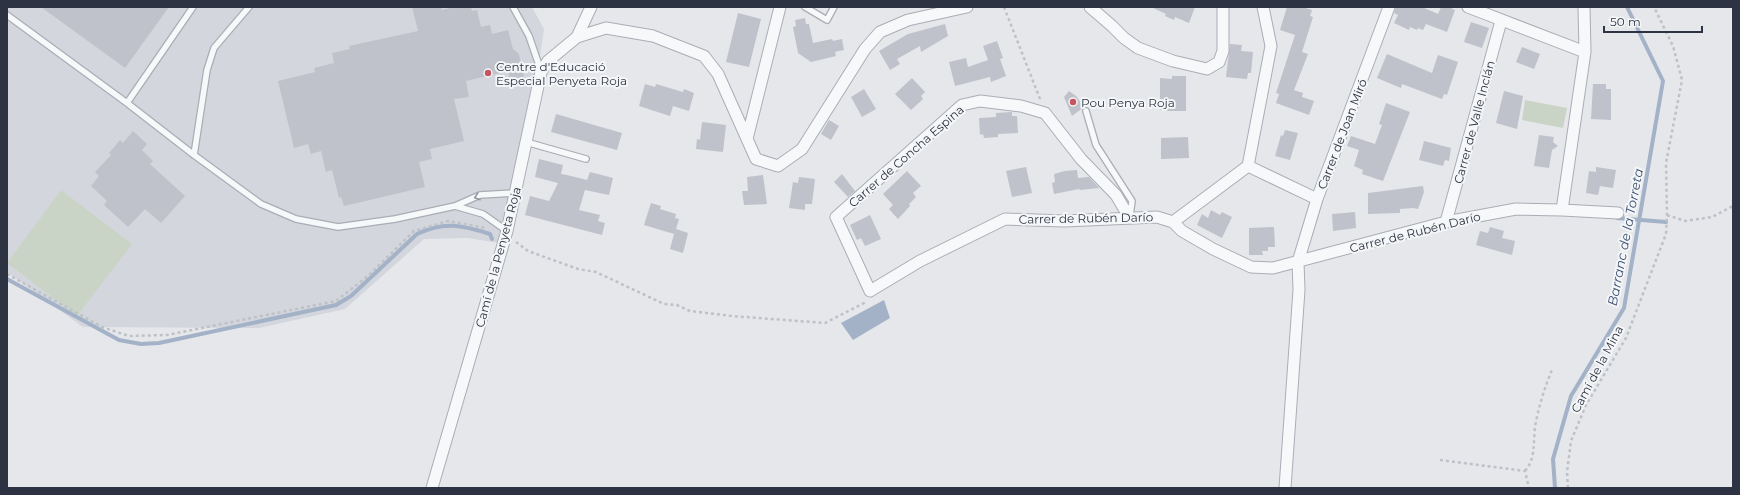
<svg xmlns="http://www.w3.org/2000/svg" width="1740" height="495" viewBox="0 0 1740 495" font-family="Montserrat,sans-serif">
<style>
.built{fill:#d3d6dd}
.green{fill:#c9d4c6}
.water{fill:#a3b2c7}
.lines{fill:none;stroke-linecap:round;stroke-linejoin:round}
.stream{stroke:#a3b2c7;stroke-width:4}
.building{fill:#bfc2ca}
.lane-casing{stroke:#aaadb5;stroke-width:8}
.street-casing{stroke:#aaadb5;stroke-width:13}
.path{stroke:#bec1c6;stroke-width:2.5;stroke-dasharray:3 3;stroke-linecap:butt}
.lane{stroke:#f7f8fa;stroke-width:5.5}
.street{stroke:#f7f8fa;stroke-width:11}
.oneway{stroke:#92969e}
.poi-dot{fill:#c3565e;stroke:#f4f6f8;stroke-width:1.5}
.labels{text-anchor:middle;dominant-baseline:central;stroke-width:4;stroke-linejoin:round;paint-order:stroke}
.poi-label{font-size:12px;fill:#2d3342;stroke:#f4f6f8;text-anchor:start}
.street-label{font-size:12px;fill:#2d3342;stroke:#f4f6f8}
.water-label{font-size:13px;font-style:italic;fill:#3b4f73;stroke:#f4f6f8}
</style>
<rect width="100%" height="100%" fill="#e5e7eb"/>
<path class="built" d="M7,7H532L544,29L536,84L499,243L468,238L424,239L345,309L259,328L83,327L7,272Z"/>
<path class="green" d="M1525,100L1567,108L1563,128L1522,120Z
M61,190L132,244L77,316L7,263Z"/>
<path class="water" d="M884,300L890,318L853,340L841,323Z"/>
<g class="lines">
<path class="stream" d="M1617,218L1666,222
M7,279L119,340L141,344L159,343L336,305L351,296L417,234C444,221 462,225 490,234L492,239
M1555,488L1553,459L1571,396L1624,308L1663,81L1627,7"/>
</g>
<path class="building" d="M41,7H169L125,68Z
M412,7H441L442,10L454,7H471L472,11L477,10L481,27L490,25L492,34L508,30L513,49L519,54L524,77L510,80L508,71L466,81L469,97L454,99L464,141L430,149L432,159L419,162L425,187L344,206L341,197L339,198L332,170L326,172L321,151L311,154L308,144L294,148L278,81L315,72L314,68L334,63L332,53L350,49L349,46L418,31Z
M1151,7H1195L1189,23L1175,17L1174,20L1165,16L1166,14Z
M1287,7H1302L1312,10L1310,16L1313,17L1302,52L1308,54L1294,90L1303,93L1302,97L1314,101L1309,115L1276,103L1279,94L1276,93L1295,35L1280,30Z
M1396,7H1422L1438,14L1441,7H1449L1455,10L1447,32L1426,24L1423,30L1418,28L1417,30L1410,27L1409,30L1394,23L1398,15L1394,13Z
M738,13L761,19L749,67L726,62Z
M805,18L806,24H809L813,43L832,39L833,41L842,39L844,50L835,52L836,56L811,62L798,53L793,27L796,26L795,20Z
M1471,22L1489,28L1482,48L1464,42Z
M945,24L948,36L921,52L920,46L897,59L900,64L890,70L879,51L908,34Z
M997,41L1003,58L1000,59L1006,76L991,82L990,77L955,86L949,62L966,58L968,67L988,60L983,46Z
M1230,44L1242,45L1241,51L1253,52L1251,73H1248L1247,79L1226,77Z
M1522,47L1540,54L1534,69L1516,62Z
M1387,54L1432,73L1438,55L1458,62L1447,95L1444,94L1442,99L1402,84L1401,88L1377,78Z
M1172,76H1186V111H1163V109L1160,110V78L1172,79Z
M912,78L925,92L921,96L923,99L911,110L895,94Z
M645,84L655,87L656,84L683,92L684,89L694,93L689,111L673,106L670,116L639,106Z
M1593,84H1606V89H1611V120L1591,119Z
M864,89L876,109L862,117L851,97Z
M1069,91L1076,96L1084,107L1072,116L1064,97Z
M1504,91L1523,96L1517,129L1496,123Z
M1386,103L1410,112L1383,181L1362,174L1363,170L1354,166L1359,150L1347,146L1351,136L1375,144L1382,125L1379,124Z
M1012,112V116H1017L1018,133L998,134V137L984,138L983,134L980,135L979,118L996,117V113Z
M556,114L622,133L617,150L551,132Z
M829,120L839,126L831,140L821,134Z
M702,122L726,125L723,152L696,149L697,139L700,140Z
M1285,130L1298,133L1290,160L1275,156L1281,135L1283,136Z
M133,131L147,144L142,150L153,161L150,164L185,196L161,223L145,209L128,227L104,205L107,201L91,186L99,176L95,172L111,155L109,153L120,140L123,143Z
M1539,135L1554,137L1553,142L1558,146L1552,150L1549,168L1534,166Z
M1188,137L1189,158L1161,159V138Z
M1424,141L1451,148L1449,161L1445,160L1443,166L1419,160Z
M539,159L563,165L561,174L567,175L587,180L590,172L613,178L609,195L585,190L579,210L600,215L598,221L605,223L602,235L525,215L530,196L549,201L558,183L535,177Z
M1026,167L1032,193L1012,197L1006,171Z
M1596,167L1616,170L1613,188L1600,186L1598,195L1586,193L1589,171L1596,172Z
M1077,170L1078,178L1089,177L1099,188L1080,190L1079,189L1054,194L1052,183L1055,182L1054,174L1065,171Z
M907,171L921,186L913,193L916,197L909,204L910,206L898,219L889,209L893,205L883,194Z
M842,174L855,191L848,197L834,182Z
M763,175L767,204L744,205L742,191H748L747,177Z
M799,177L815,179L812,204H805V210L789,208L793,182L798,183Z
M1423,186L1424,192L1418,209L1413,208L1400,209V213L1368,214V193Z
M651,203L661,206L660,209L676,214L675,218L679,219L676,229L688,233L683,253L670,249L674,234L644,225Z
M1211,210L1220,215L1222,212L1232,217L1222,238L1197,225L1202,214L1208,218Z
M1355,212L1356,228L1333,231L1332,214Z
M870,215L881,239L865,246L861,238L857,240L850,225Z
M1274,227L1275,247H1268V251H1262L1263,255H1249V228Z
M1490,227L1504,231L1502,238L1515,241L1512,255L1476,245L1480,231L1488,233Z"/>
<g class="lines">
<defs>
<path id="lane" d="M513,7L529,36L541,71
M805,7L827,20L834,7
M7,15L127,103L194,155L261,204L296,219L338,227L395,219L455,206
M127,103L193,7
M1086,111L1096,145L1132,201L1130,216
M526,142L586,159
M194,155L207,70L214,48L249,7
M507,231L483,214L455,206L480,195L515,193"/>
<path id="street" d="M1090,7L1112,26L1124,38L1138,48L1173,61L1207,69L1219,62L1223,51V7
M1468,7L1585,52
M577,37L591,7
M747,139L780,7
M1248,166L1317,199
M1562,210L1618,213
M1129,217L1116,195L1081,159L1045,113L1021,106L980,101L962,105L836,217L870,291L920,261L1005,219L1064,221L1157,217L1173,222L1182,231L1213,249L1251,267L1273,268L1446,222L1516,209L1562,210L1585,52L1584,7
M1173,222L1248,166L1271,46L1263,7
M1446,222L1501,21
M432,488L507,231L541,72L548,61L577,37L606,28L653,36L704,56L718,74L756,159L778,166L802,149L865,49L880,32L908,20L967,7
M1285,488L1299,290L1298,262L1317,199L1389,7"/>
</defs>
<use href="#lane" class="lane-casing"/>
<use href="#street" class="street-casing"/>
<path class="path" d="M1004,7L1040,99
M1667,215L1685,221L1712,217L1733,206
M516,242L528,251L578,269L596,272L664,304L677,305L690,311L732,316L825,323L864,303L865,300
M7,274L102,327L129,336L167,335L336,301L368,276L414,231L448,221L486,228
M1440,460L1525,471L1529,488
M1525,471C1536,458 1533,443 1535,427C1538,409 1545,386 1552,370
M1568,488L1567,472L1571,441L1586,405L1626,338L1666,234L1667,215L1666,163L1682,80L1673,46L1654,7"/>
<use href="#lane" class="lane"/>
<use href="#street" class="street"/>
</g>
<defs><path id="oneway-chevron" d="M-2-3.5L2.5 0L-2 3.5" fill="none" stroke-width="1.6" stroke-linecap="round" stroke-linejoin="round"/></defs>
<use class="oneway" href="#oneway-chevron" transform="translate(477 197) rotate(161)"/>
<g class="poi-dot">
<circle cx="488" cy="73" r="4"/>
<circle cx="1073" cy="102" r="4"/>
</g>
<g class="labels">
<g class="poi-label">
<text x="496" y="66">Centre d'Educació<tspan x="496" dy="14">Especial Penyeta Roja</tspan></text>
<text x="1081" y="102">Pou Penya Roja</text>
</g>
<g class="street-label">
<text transform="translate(1474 122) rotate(-75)">Carrer de Valle Inclán</text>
<text transform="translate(1342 134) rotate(-69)">Carrer de Joan Miró</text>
<text transform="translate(906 156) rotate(-41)">Carrer de Concha Espina</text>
<text transform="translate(1086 218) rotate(-1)">Carrer de Rubén Darío</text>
<text transform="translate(1415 232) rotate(-14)">Carrer de Rubén Darío</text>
<text transform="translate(498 257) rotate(-75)">Camí de la Penyeta Roja</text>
<text transform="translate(1597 369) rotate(-62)">Camí de la Mina</text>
</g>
<g class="water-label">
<text transform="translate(1625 237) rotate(-79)">Barranc de la Torreta</text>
</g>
</g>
<rect width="1740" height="495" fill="none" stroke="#2d3342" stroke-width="16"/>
<path d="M1604 26v6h98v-6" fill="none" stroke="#2d3342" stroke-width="2"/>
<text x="1610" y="26" font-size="12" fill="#2d3342" stroke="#f4f6f8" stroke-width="3" paint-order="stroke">50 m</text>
</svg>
